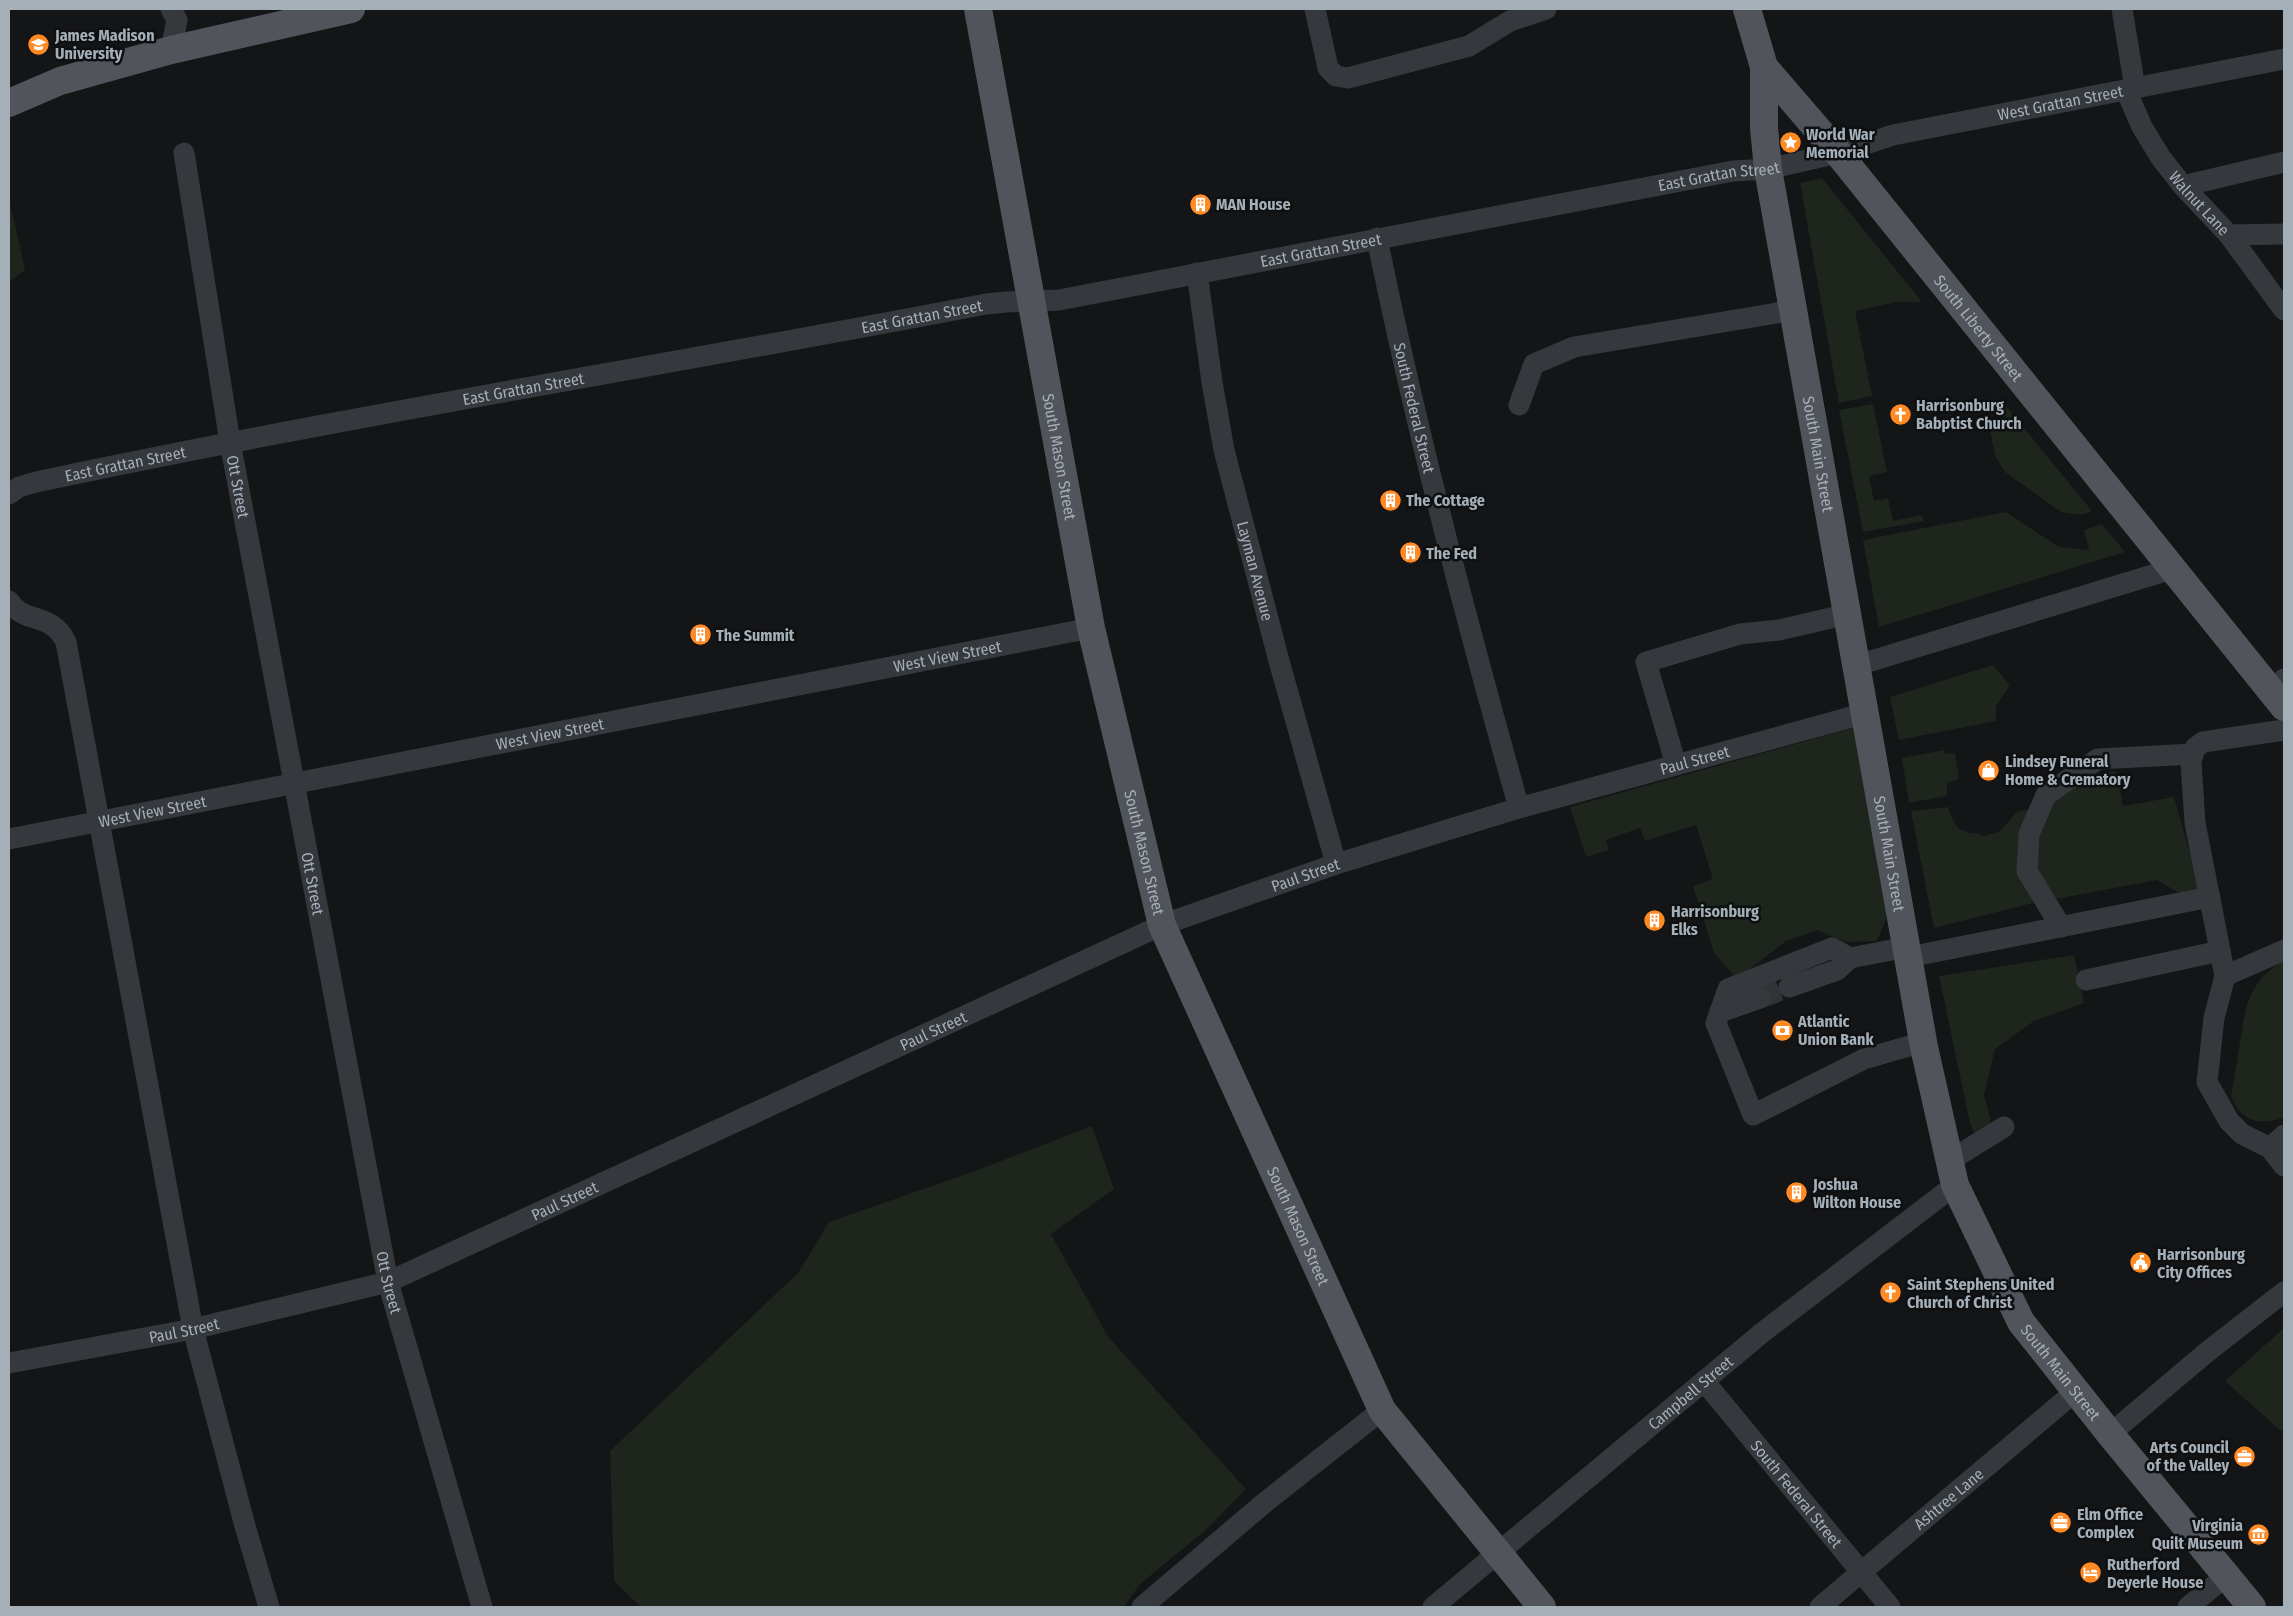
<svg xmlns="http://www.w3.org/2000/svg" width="2293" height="1616" viewBox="0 0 2293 1616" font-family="'Fira Sans Condensed',sans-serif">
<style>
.green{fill:#1d251c}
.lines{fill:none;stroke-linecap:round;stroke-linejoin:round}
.minor-tunnel{stroke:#313437;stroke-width:21;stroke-dasharray:21 11;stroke-linecap:butt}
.minor{stroke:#35383c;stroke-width:21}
.major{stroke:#51555b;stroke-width:28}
.labels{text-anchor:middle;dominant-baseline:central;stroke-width:5;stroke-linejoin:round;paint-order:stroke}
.poi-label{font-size:16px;font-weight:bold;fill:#a5afb8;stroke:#0f1012;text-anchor:start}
.street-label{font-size:16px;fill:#a5afb8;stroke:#0f1012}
</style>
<rect width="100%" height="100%" fill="#141517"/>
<path class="green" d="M1822,178L1922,302H1897L1855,311L1872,396L1839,403L1800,183Z
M9,198L25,270L9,282Z
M1873,404L1887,472L1869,476L1874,501L1888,498L1893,521L1922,515L1924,521L1863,532L1839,410Z
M2006,406L2092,511L2081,515L2061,512L2005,472L1995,456L1989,425Z
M2006,512L2059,547L2089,550L2084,530L2102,524L2125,552L1879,627L1863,540Z
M1993,665L2010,685L1996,706V721L1899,740L1890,697Z
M1853,728L1887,916L1877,941L1845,942L1818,930L1786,941L1737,979L1714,953L1693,886L1713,879L1696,825L1645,841L1640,828L1606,840L1609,850L1586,857L1570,807Z
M1944,750L1945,754L1955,753L1959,779L1947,783V796L1909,803L1902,758Z
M2116,771L2123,806L2174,797L2201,892L2184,896L2157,880L2029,904L1934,928L1911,811L1948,807C1952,818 1954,829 1967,832C1973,834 1977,832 1983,836L1999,832L2018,811L2038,809L2062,784L2094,774Z
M2074,955L2084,1003L2034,1021L1995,1049L1984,1095L1991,1122L1988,1129L1975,1135L1970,1123L1939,976Z
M2284,961V1117C2261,1127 2240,1121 2231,1096C2234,1078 2237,1060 2240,1042C2245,1007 2250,978 2284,961Z
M1092,1126L1114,1189L1051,1234L1109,1338L1246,1489L1206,1530L1140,1584L1124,1607H641L614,1581L610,1451L799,1272L829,1222L975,1171Z
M2284,1328V1428L2281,1431L2225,1381Z"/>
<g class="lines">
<path class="minor-tunnel" d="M1760,998L1789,987"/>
<g class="minor">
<path d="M171,9L177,20L171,50"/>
<path d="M1315,9L1328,68L1336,76L1348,78L1469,46L1510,21L1546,9"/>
<path d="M2122,9L2135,88"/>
<path id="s1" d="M2126,90L2142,127L2161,158L2183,186L2229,235L2284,310"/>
<path id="s2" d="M184,153L230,442L388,1282L482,1607"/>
<path d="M2183,186L2284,162"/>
<path d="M2229,235L2284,234"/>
<path id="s3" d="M1377,238C1416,430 1466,619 1519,808"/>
<path id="s4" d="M1197,273L1212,382L1224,450L1279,661L1336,864"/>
<path d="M1519,405L1534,364L1574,347L1777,313L1793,306"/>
<path id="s5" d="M9,494L19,487L36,482C351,415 669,365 986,304L1006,302L1059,300L1733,171L1768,169L1838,153L1893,135L2284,59"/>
<path d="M9,601C24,625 51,611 66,642L193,1329L245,1526L269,1607"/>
<path d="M1858,665L2172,569"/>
<path d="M2270,690L2284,679"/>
<path d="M2284,730L2203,742L2195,748L2191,762L2195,823L2225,976L2214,1018L2207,1082L2229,1121L2242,1134L2270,1148L2284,1166"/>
<path d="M1676,765L1646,662L1740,634L1779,630L1848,614"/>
<path id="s6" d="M9,839L1091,628"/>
<path d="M2061,927L2027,871L2029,834L2046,795L2098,759L2193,754"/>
<path d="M1909,957L2210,897"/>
<path d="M1850,958L1832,948L1728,989L1716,1023L1753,1115L1864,1059L1923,1042"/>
<path d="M2225,976L2284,950"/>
<path d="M2086,980L2220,951"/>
<path d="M1789,987L1837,970L1850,958L1907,947"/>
<path d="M1720,1012L1760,998"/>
<path d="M2270,1148L2284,1135"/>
<path d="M1949,1161L2004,1127"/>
<path id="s7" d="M9,1363L193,1329L388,1282L1162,925L1336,864L1519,808L1866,713"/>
<path id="s8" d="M1704,1381L1890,1607"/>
<path d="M2110,1434L2207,1352L2284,1292"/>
<path d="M1142,1607L1263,1504L1382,1410"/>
<path id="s9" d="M1433,1607L1763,1332L1955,1185"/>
<path id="s10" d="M1820,1607L2076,1391"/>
<path d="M2188,1607L2226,1576"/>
</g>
<g class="major">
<path id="s11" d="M978,9L1091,628L1162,925L1382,1410L1542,1607"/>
<path id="s12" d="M1747,9L1764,67V128L1768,169L1924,1047L1955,1185L2021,1322L2110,1434L2252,1607"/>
<path id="s13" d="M1764,67L1838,153L2284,707"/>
<path d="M9,103L60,81L171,50L351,9"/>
</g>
</g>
<defs>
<symbol id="university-disc" viewBox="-11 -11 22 22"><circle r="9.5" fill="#ff8a24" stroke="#0f1012"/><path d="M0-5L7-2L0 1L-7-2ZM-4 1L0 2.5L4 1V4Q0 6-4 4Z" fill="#fff"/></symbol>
<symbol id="sight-disc" viewBox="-11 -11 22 22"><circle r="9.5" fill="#ff8a24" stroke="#0f1012"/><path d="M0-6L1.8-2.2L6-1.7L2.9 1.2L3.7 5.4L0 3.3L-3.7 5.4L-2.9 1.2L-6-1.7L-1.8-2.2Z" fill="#fff"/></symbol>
<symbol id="building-disc" viewBox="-11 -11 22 22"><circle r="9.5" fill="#ff8a24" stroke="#0f1012"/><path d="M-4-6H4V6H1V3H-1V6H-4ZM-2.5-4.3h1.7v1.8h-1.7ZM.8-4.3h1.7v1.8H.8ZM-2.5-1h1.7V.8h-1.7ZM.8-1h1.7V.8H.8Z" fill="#fff"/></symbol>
<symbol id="church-disc" viewBox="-11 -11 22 22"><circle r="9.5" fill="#ff8a24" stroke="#0f1012"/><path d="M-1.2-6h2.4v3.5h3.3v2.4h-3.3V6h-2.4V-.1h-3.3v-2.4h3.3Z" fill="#fff"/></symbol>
<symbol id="shop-disc" viewBox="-11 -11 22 22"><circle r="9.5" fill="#ff8a24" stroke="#0f1012"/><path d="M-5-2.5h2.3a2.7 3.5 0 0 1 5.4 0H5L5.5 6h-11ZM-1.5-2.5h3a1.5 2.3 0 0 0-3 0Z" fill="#fff"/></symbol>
<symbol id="bank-disc" viewBox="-11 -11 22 22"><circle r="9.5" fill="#ff8a24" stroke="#0f1012"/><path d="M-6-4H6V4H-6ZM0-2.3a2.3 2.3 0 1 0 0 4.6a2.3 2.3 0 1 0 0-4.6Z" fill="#fff"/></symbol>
<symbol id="civic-disc" viewBox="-11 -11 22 22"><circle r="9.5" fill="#ff8a24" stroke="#0f1012"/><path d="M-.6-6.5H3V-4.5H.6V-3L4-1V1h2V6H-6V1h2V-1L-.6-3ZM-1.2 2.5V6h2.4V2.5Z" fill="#fff"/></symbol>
<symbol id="office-disc" viewBox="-11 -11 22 22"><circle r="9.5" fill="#ff8a24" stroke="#0f1012"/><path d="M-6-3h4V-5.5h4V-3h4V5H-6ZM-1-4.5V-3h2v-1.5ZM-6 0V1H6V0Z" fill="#fff"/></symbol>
<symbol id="museum-disc" viewBox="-11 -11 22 22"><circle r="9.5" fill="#ff8a24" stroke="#0f1012"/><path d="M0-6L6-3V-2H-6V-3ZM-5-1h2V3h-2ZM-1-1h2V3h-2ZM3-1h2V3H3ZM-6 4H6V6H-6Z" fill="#fff"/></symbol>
<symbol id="hotel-disc" viewBox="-11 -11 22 22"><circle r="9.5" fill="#ff8a24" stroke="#0f1012"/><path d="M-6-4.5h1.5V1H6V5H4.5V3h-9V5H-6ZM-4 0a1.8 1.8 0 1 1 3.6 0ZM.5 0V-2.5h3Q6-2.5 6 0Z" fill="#fff"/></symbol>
</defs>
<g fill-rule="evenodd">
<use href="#university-disc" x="26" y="32" width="25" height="25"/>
<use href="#sight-disc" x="1778" y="130" width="25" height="25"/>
<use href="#building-disc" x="1188" y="192" width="25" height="25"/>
<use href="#church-disc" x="1888" y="402" width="25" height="25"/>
<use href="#building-disc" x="1378" y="488" width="25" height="25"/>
<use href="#building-disc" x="1398" y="540" width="25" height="25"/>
<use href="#building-disc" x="688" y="622" width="25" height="25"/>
<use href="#shop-disc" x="1976" y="758" width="25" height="25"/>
<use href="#building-disc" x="1642" y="908" width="25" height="25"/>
<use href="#bank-disc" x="1770" y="1018" width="25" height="25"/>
<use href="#building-disc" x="1784" y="1180" width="25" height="25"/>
<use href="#civic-disc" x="2128" y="1250" width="25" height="25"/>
<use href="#church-disc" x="1878" y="1280" width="25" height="25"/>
<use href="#office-disc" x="2232" y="1444" width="25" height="25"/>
<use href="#office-disc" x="2048" y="1510" width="25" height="25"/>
<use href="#museum-disc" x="2246" y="1522" width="25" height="25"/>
<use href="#hotel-disc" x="2078" y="1560" width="25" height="25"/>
</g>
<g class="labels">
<g class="poi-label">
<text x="55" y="35">James Madison<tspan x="55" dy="18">University</tspan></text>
<text x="1806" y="134">World War<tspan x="1806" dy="18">Memorial</tspan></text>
<text x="1216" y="204">MAN House</text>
<text x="1916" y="405">Harrisonburg<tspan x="1916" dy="18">Babptist Church</tspan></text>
<text x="1406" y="500">The Cottage</text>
<text x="1426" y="553">The Fed</text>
<text x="716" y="635">The Summit</text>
<text x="2005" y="761">Lindsey Funeral<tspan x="2005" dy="18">Home &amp; Crematory</tspan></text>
<text x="1671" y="911">Harrisonburg<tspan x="1671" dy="18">Elks</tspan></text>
<text x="1798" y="1021">Atlantic<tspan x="1798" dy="18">Union Bank</tspan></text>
<text x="1813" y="1184">Joshua<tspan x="1813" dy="18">Wilton House</tspan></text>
<text x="2157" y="1254">Harrisonburg<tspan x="2157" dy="18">City Offices</tspan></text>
<text x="1907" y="1284">Saint Stephens United<tspan x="1907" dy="18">Church of Christ</tspan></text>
<text x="2229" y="1447" text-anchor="end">Arts Council<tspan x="2229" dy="18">of the Valley</tspan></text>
<text x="2077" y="1514">Elm Office<tspan x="2077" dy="18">Complex</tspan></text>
<text x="2243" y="1525" text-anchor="end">Virginia<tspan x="2243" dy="18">Quilt Museum</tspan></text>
<text x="2107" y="1564">Rutherford<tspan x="2107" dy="18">Deyerle House</tspan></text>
</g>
<g class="street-label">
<text stroke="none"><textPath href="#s5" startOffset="2091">West Grattan Street</textPath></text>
<text stroke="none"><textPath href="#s5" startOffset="1741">East Grattan Street</textPath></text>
<text stroke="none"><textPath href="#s1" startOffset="136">Walnut Lane</textPath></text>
<text stroke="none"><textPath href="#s5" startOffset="1336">East Grattan Street</textPath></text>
<text stroke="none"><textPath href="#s5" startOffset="931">East Grattan Street</textPath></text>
<text stroke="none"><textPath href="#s13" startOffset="338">South Liberty Street</textPath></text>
<text stroke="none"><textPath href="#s5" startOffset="526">East Grattan Street</textPath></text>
<text stroke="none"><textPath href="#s3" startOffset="174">South Federal Street</textPath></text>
<text stroke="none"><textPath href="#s12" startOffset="452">South Main Street</textPath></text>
<text stroke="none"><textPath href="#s11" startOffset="455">South Mason Street</textPath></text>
<text stroke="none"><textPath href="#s5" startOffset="121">East Grattan Street</textPath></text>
<text stroke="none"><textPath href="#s2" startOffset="338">Ott Street</textPath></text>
<text stroke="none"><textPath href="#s4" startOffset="304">Layman Avenue</textPath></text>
<text stroke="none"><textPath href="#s6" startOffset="956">West View Street</textPath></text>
<text stroke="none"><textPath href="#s6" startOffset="551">West View Street</textPath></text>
<text stroke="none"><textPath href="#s7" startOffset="1798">Paul Street</textPath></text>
<text stroke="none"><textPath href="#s6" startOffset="146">West View Street</textPath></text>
<text stroke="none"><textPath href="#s11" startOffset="860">South Mason Street</textPath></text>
<text stroke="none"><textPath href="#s12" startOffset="858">South Main Street</textPath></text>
<text stroke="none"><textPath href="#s7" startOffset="1392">Paul Street</textPath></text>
<text stroke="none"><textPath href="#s2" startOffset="742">Ott Street</textPath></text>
<text stroke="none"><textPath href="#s7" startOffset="988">Paul Street</textPath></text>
<text stroke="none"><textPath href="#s7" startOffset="582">Paul Street</textPath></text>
<text stroke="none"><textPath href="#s11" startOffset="1265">South Mason Street</textPath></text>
<text stroke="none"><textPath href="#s2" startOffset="1148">Ott Street</textPath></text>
<text stroke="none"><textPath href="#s7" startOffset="178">Paul Street</textPath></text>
<text stroke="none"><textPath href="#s12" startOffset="1412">South Main Street</textPath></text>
<text stroke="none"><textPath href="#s9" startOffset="335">Campbell Street</textPath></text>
<text stroke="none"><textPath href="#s8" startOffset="146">South Federal Street</textPath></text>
<text stroke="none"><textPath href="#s10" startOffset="168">Ashtree Lane</textPath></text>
</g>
</g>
<rect width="2293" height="1616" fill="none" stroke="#a5afb8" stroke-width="20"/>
</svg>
